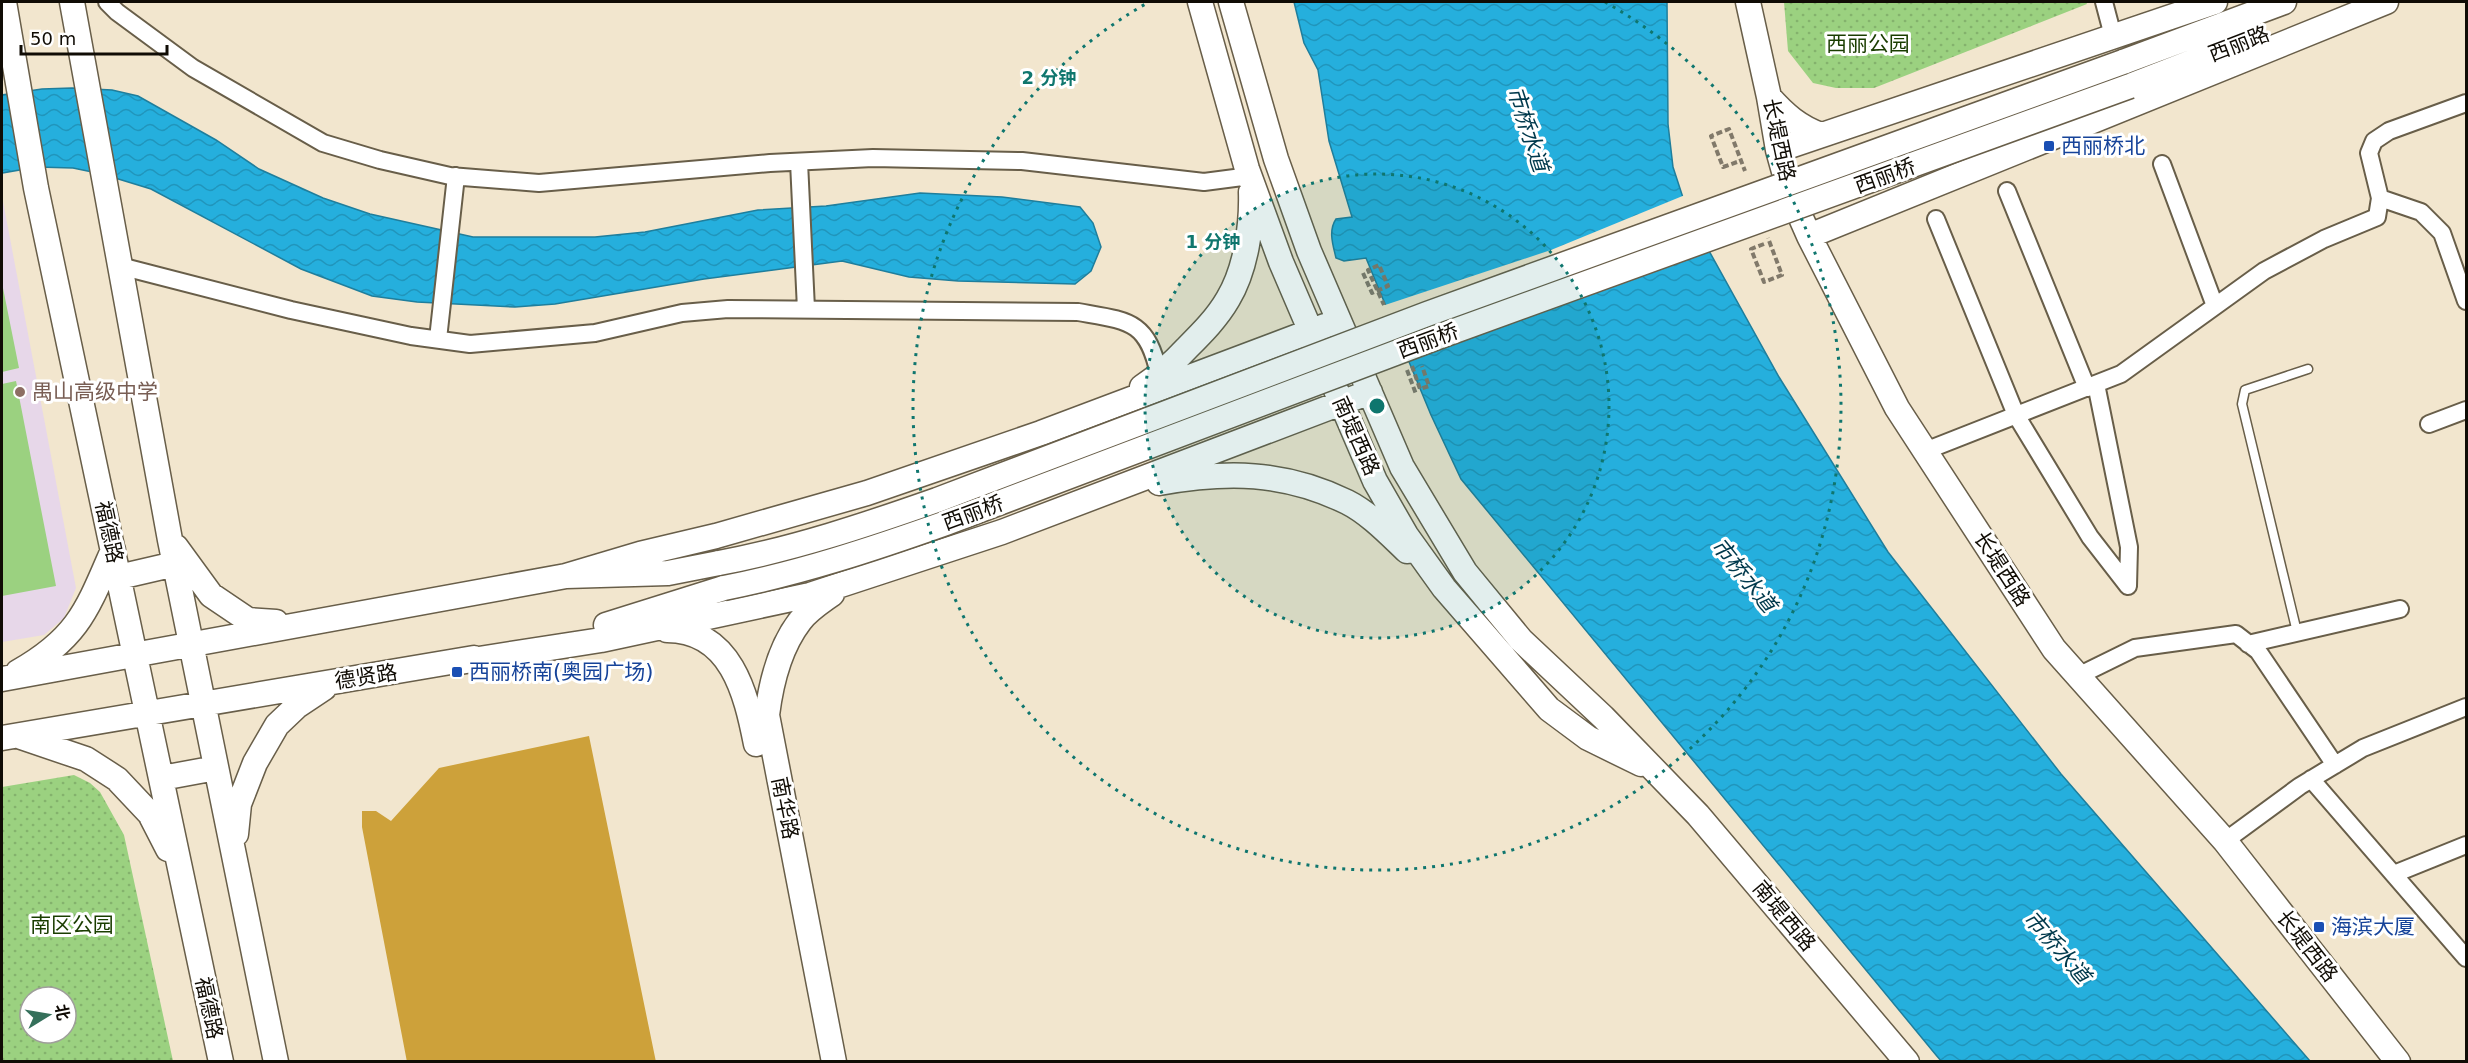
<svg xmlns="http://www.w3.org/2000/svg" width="2468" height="1063" viewBox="0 0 2468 1063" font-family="'DejaVu Sans','Noto Sans SC',sans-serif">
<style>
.education{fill:#e7d7e9}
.park{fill:url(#park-dots);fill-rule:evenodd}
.garden{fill:#9bd180}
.water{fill:url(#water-waves);stroke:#1f7e9c;stroke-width:1.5}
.pier{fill:#f2e6ce}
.building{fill:#cda13a}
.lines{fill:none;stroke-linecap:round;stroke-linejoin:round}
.lane-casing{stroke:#685e49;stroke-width:11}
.street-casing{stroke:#685e49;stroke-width:20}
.secondary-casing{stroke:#685e49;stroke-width:27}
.path{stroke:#81796a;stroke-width:4;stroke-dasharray:6 3;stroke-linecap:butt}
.lane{stroke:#fff;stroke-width:8}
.street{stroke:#fff;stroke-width:16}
.secondary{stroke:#fff;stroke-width:24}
.secondary-bridge-casing{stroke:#685e49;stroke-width:27;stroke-linecap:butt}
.secondary-bridge{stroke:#fff;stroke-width:24}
.ring{fill:none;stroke:#0f766e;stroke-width:3;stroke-dasharray:3 6}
.transit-dot{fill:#1a4fb4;stroke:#fff;stroke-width:2}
.education-dot{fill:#8d6e63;stroke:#fff;stroke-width:2}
.labels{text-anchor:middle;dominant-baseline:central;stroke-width:6;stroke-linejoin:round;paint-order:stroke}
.park-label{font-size:21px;fill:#1a3d00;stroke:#fff}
.street-label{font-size:21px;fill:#100c05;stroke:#fff}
.transit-label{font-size:21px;fill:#164399;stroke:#fff;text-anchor:start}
.education-label{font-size:21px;fill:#785e54;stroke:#fff;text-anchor:start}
.water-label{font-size:22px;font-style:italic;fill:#00394c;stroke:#fff}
.centre{fill:#0f766e;stroke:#fff;stroke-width:3}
.ring-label{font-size:18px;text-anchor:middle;font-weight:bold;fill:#0f766e;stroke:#fff;stroke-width:6;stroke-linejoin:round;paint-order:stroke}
</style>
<defs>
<pattern id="park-dots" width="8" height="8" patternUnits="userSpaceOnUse" patternTransform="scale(1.5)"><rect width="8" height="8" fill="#9bd180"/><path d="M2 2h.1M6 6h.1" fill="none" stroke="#84b26d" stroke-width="1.8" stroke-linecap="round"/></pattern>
<pattern id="water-waves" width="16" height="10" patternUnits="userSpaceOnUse" patternTransform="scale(1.5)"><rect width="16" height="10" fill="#25afdd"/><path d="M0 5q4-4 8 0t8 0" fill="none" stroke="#2095bc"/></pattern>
</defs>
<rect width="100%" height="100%" fill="#f2e6ce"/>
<path class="education" d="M2,196L76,588L64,618L44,635L2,642Z"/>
<path class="park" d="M1784,2H2086L2087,4L1874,88H1836L1813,83L1788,51Z
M74,775L90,783L100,792L124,835L173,1061H2V787ZM30,997H66V1033H30Z"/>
<path class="garden" d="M2,283L19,368L2,372Z
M16,381L56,586L2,596V384Z"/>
<path class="water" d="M1294,2H1667L1668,124L1673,167L1688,213L1779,377L1888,552L2061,774L2310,1061L1942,1062L1936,1055L1461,479L1431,415L1366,258L1344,261L1336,258C1333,245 1328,231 1336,219L1352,217L1329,141L1318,70L1304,43Z
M72,88L112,90L138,96L216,140L259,169L323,198L370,214L473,237H595L645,232L758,210L826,206L920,193L1002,197L1080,207L1093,223L1101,247L1091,271L1075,284L958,281L909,277L842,261L704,279L555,304L515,307L417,302L372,296L301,269L151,189L102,174L73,168L37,167L2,173V95L42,89Z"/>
<path class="pier" d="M1685,195L1690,211L1711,248L1403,356L1382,306L1551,250Z"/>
<path class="building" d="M589,736L656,1062H407L362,827V811H376L391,821L439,768Z"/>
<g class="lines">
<defs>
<path id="lane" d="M2297,632L2242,404L2245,390L2308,369"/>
<path id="street" d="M107,2L117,12L193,68L323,143L380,160L450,176L539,183L770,163L873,158L1022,161L1204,182L1250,176
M2104,2L2113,36
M799,162L806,309
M2162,164L2215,306
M2007,191L2087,388
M2380,198L2421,212L2442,233L2466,301
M1936,219L2016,415L2090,537L2128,586
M120,266L291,310L411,336L470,344L595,333L682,313L728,309L1078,312C1129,321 1147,320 1159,374
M438,339L456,176
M2096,384L2129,547L2128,586
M2429,424L2466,410
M1925,451L2121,374L2264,271L2324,239L2377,217L2380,198L2369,153L2374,141L2389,131L2466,103
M2248,644L2400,609
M2078,676L2135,648L2236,634L2258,651L2335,765
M2311,779L2466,958
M2225,841L2300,786L2363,748L2466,707
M2394,874L2466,845"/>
<path id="secondary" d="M4,2L36,188L221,1062
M72,2L170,540L276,1062
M1200,2L1247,169L1281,262L1375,481L1406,535L1444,588L1549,709L1588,738L1641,764
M1231,2L1276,159L1309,251L1402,467L1465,572L1521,640L1603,717L1698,815L1907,1062
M1748,2L1769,97L1778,150L1790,193L1809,236L1897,408L2054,649L2225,841L2398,1062
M2123,62L2284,2
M2130,86L2228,48
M1769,97C1785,115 1799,127 1821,135
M1778,150L2215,2
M1809,236L2386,2
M1142,387C1159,376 1173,363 1187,348C1202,333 1217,318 1228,299C1246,269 1252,226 1251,192
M1159,483C1226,471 1284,471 1347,502C1369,513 1389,534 1407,551
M176,547L211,595L248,620L276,622
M566,576L640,554L716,536L867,493L1041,433L1325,326
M119,577L175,564
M832,594C821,602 808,610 800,621C780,647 771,683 767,715L834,1062
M606,625L724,588
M667,630C731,630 746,693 756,744
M460,662L601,640L810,595L1002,532L1370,392
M18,672C78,638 87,610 113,550
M2,679L566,576L668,573L719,563
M21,737L86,759L117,779L150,814L168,849
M2,738L474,658
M162,778L216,768
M236,834L239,804L255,763L277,725L297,706L324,688"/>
</defs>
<use href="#lane" class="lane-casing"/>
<use href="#street" class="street-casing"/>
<use href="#secondary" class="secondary-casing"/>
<path class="path" d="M1737,162L1723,167L1711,136L1729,129L1745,171
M1764,244L1751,249L1764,282L1782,275L1768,238
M1363,273L1372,293L1388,286L1379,265L1368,270L1384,305
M1412,366L1420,389L1429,386L1422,366
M1407,370L1416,394"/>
<use href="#lane" class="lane"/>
<use href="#street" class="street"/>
<use href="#secondary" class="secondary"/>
<defs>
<path id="secondary-bridge" d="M719,563C794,549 866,525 937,500L1427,314L2123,62
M724,588C800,573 873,549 946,523L1435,338L2130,86"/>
</defs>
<use href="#secondary-bridge" class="secondary-bridge-casing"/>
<use href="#secondary-bridge" class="secondary-bridge"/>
</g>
<circle cx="1377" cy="406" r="232" fill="#0f766e" fill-opacity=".12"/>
<g class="ring">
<circle cx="1377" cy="406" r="232"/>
<path d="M1605 2A464 464 0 1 1 1149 2"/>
</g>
<g class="transit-dot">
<rect x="2043" y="140" width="12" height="12" rx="3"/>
<rect x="451" y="666" width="12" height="12" rx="3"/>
<rect x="2313" y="921" width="12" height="12" rx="3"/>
</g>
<circle class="education-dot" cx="20" cy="392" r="6"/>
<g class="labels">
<g class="park-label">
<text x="1868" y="44">西丽公园</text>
<text x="72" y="925">南区公园</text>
</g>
<g class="street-label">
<text transform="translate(2239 44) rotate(-21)">西丽路</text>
<text transform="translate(1779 140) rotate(78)">长堤西路</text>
<text transform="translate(1885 176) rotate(-20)">西丽桥</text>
<text transform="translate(1428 341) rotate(-20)">西丽桥</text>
<text transform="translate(1356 436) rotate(66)">南堤西路</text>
<text transform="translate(973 513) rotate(-20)">西丽桥</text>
<text transform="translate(109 532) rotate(78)">福德路</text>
<text transform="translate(2002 569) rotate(57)">长堤西路</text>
<text transform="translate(366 677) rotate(-9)">德贤路</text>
<text transform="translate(785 808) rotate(79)">南华路</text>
<text transform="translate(1784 916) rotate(50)">南堤西路</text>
<text transform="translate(2307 946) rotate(52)">长堤西路</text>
<text transform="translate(209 1008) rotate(78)">福德路</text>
</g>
<g class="transit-label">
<text x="2061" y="146">西丽桥北</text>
<text x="469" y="672">西丽桥南(奥园广场)</text>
<text x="2331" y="927">海滨大厦</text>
</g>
<g class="education-label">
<text x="32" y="392">禺山高级中学</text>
</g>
<g class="water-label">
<text transform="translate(1528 129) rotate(72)">市桥水道</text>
<text transform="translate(1744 575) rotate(51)">市桥水道</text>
<text transform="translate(2057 947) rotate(49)">市桥水道</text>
</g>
</g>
<circle cx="1377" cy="406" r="9" class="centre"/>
<g class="ring-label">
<text x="1049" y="84">2 分钟</text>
<text x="1213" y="248">1 分钟</text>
</g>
<rect width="2468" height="1063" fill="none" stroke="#100c05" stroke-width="6"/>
<g transform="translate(48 1015) rotate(79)"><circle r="28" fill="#ffffff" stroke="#9f9e9b" stroke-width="1.5"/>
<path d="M0-4.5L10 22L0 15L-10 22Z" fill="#35705b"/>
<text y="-9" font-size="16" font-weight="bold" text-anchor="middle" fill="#100c05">北</text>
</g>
<path d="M21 45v9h146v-9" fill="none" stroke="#100c05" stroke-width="3"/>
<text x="30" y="45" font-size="18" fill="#100c05" stroke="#ffffff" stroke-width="4.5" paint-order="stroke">50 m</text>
</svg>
